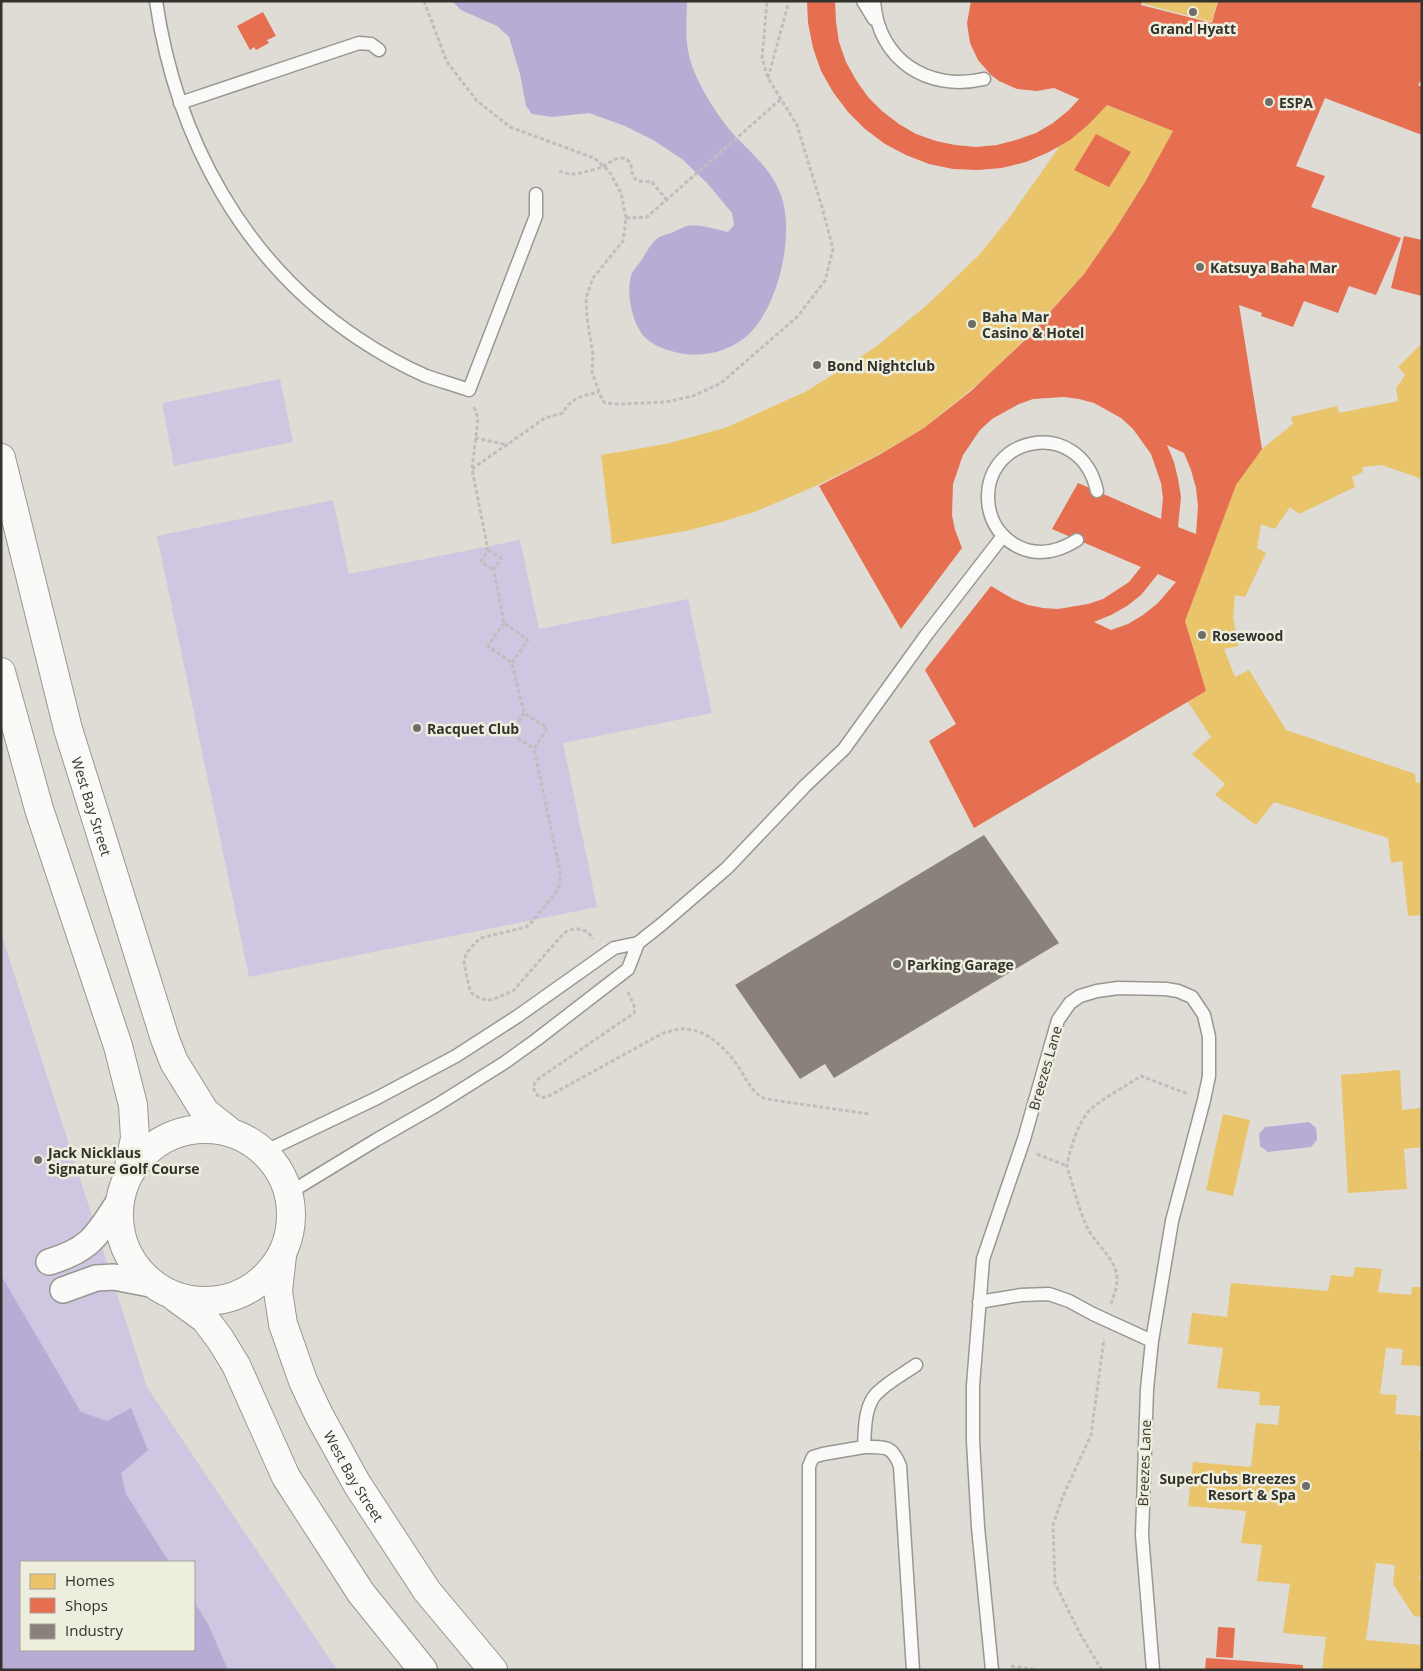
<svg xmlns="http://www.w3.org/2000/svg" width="1423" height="1671" viewBox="0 0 1423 1671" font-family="'Open Sans',sans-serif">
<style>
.green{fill:#cfc6e2;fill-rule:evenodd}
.water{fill:#b8acd5}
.homes{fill:#e9c46a}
.shops{fill:#e76f51;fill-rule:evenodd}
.industry{fill:#8a817c}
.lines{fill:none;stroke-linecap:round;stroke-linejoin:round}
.lane-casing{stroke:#989791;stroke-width:15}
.street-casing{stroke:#989791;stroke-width:28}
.primary-casing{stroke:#989791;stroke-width:30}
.path{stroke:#bfbebc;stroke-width:3;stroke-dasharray:4 2.5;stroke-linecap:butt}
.lane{stroke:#fafaf9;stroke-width:12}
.street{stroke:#fafaf9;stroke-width:25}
.primary{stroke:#fafaf9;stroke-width:28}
.poi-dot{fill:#6f6e67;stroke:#eeeede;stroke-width:2}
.labels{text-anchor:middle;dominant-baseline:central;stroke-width:5;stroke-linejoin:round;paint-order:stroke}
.poi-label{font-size:14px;font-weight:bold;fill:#33322d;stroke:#eeeede;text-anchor:start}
.street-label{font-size:14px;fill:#33322d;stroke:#eeeede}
</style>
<rect width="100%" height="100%" fill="#dedcd4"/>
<path class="green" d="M280,379L293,442L174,466L162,403Z
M333,500L349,574L520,540L539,629L688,599L712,713L563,743L597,907L249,977L157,536Z
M1,933L147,1387L337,1670H1ZM21,1562H194V1650H21Z"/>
<path class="water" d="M452,1H687C687,17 685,34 688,50C692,77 717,116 735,136C753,154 772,171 781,195C795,234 779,305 749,334C730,352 701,359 675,352C667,350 655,346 648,340C632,328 625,291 632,273C634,269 638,265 641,261C646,253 651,243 659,237C663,235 669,234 674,232C678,230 683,227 687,226C696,223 719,230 728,232L734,225L732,213L708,184L682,159L653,140L625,126L589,113L552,117L532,114L526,106L520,74L509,37L497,26L461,10Z
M1309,1122L1316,1128L1317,1140L1311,1147L1268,1152L1260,1146L1259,1134L1265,1127Z
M1,1275L81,1412L107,1421L131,1408L148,1450L121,1473L126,1494L169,1562H21V1650H194V1601L209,1626L228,1670H1Z"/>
<path class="homes" d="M1133,1H1217L1212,22Z
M1086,97L1173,131L1145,182L1114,231L1084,274L1024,340L990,374L924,428L878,455L818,485L757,511L721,522L686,531L612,544L601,455L666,444L725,428L805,392L850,364L877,346L927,305L979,255L1009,218L1057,150L1074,121Z
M1422,343V479L1382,465L1362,467L1363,472L1352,477L1355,487L1299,514L1290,507L1275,529L1261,524L1257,548L1266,553L1245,597L1235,595L1233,617L1238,646L1224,649L1235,677L1249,670L1286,730L1415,774L1416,783L1422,782V915L1408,916L1402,861L1391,863L1388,838L1274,802L1256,825L1215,795L1225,784L1192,754L1211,737L1188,702L1197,696L1185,662L1174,664L1165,624L1176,622L1229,481L1220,476L1247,440L1262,449L1293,424L1291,417L1337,406L1339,413L1398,401L1396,388L1405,375L1398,367Z
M1400,1070L1402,1110L1422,1108V1147L1404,1149L1407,1189L1348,1193L1341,1075Z
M1223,1114L1250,1120L1233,1196L1206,1190Z
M1355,1267L1382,1269L1378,1292L1411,1295L1412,1287H1422V1366L1401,1365L1403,1349L1386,1348L1380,1394L1397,1395L1395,1414L1422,1416L1419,1450L1422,1451V1559L1419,1580H1422V1617L1414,1616L1393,1584L1395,1565L1376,1563L1366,1640L1422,1645V1670H1322L1326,1637L1283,1633L1290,1584L1257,1581L1262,1545L1241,1543L1246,1511L1188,1506L1193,1462L1251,1467L1256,1423L1278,1425L1280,1406L1259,1405L1260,1392L1217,1388L1223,1348L1188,1344L1192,1313L1227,1317L1231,1283L1328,1291L1331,1275L1353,1277Z"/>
<path class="shops" d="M807,1H835L836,22L839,42L846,62L856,80L868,97L882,111L899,124L916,134L936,141L955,145L976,147L997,145L1016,140L1036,133L1053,123L1069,110L1079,99L1054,88L1037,91L1017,89L999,81L991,75L978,60L970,43L967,23L971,1H1142L1141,5L1212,23L1218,1H1422V79L1418,85L1422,87V135L1325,98L1296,166L1325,176L1311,207L1401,238L1376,295L1349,286L1338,313L1304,301L1293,327L1261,316L1262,313L1239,305L1262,449L1236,485L1185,621L1206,691L974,828L929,741L956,724L925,670L991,586L1013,599L1028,605L1043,608L1058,609L1088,604L1103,599L1129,582L1141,567L1052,529L1078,483L1161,519L1163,498L1161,483L1151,454L1133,429L1121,418L1094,403L1079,399L1064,397L1033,399L1019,404L992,419L980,430L963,455L953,484L952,515L955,530L962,548L901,629L819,486L879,455L924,428L971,391L1024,341L1084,274L1114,231L1145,182L1173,131L1107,105L1089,124L1070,140L1049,152L1026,162L1002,168L978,170L953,169L929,164L906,155L885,144L865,129L848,112L833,92L821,71L813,48L808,23ZM1167,445L1184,453L1191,470L1196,488L1198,506L1196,534L1178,527L1181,497L1178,479L1174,462ZM1158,574L1176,582L1158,603L1143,615L1128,624L1111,630L1094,622L1111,615L1127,606L1141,595Z
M263,12L276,36L267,40L269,43L256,50L254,47L250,50L237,26Z
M1096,134L1131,152L1109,187L1074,170Z
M1404,236L1422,240V296L1391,288Z
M1218,1627L1235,1628L1233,1658L1216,1657Z
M1206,1658L1303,1665V1670H1205Z"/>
<path class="industry" d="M984,835L1059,943L834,1078L825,1064L800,1079L735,985Z"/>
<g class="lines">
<defs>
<path id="lane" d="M156,1C176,138 243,262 359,339C380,353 403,366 426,376C440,381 455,385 469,390L536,216V194
M863,1L874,19
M874,1C878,60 928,92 984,79
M180,103L359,43L371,44L379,50
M1077,540C1058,552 1036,557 1015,545C1002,537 992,524 989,508C977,436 1080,414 1097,491
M264,1152L377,1098L456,1056L518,1016L614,948L638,943L662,924L727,868L805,786L844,749L927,634L1003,536
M289,1193L376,1140L437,1105L504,1063L536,1040L628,969L638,943
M979,1302L1021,1295L1049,1294L1069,1301L1093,1314L1152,1341
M809,1670V1466L813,1457L823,1454L864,1447
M913,1670L900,1466C892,1445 885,1447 864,1447C865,1430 864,1406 877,1393C888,1382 903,1374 916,1365
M992,1670L978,1527L973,1441V1386L983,1259L1024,1139L1058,1020L1070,1003L1080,996L1097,991L1118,988L1166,989L1178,991L1192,997L1204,1015L1209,1037V1076L1204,1100L1172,1221L1152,1341L1147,1389L1142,1535L1153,1670"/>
<path id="street" d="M49,1262C92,1249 97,1235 120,1200
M63,1290L96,1278L114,1277L155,1285"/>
<g id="primary">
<path id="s1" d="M1,458L68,729L165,1039L174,1062L205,1112L229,1131"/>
<path d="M1,672L39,809L118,1046L133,1105L135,1138L128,1172"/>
<circle cx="205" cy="1215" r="86"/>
<path id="s2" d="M282,1255L278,1291L283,1324L303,1381L319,1415L357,1484L427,1591L493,1670"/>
<path d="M176,1298L205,1319L220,1339L236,1365L286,1477L361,1593L423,1670"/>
</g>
</defs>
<use href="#lane" class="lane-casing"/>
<use href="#street" class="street-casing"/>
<use href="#primary" class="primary-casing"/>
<path class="path" d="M424,1L447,62L477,101L510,127L594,158L609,171L621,193L626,218L623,241L593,278L586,298L587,318L593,354L592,372L602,400L605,403L619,404L666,402L693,396L721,383L797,317L825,281L833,249L822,207L797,125L768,78L762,58L767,1
M768,78L789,1
M559,171C563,172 567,174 571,174C580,174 593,170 602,167C609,164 615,157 623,158C636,161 628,176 637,180C641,182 648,181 652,182L666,199
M626,218L647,217L781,99
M474,407L478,418L472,469L488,550L481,562L494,570
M475,438L508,445
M472,469L545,418L563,413C571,397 583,396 599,392
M488,550L501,558L494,570L504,623L528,640L512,663
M504,623L488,646L512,663L524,713L547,728L534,749L560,871V883L558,889L533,921L526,927L481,938L475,943L466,954L464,963L470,991L474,995L482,999L491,1000L513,991L564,933C575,926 587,928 593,939
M524,713L511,734L534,749
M628,992L635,1008L634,1013L538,1079L533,1086C535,1094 538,1098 547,1097L663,1033C669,1032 676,1029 682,1029C707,1028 729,1051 741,1071C748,1082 753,1094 766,1099L869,1114
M1037,1154L1067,1166
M1111,1304C1113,1297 1117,1289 1117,1281C1118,1259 1094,1244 1086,1225C1078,1206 1073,1186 1067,1166C1069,1151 1079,1119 1091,1109C1103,1098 1126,1086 1141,1076L1188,1094
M1011,1666L1037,1670
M1102,1670L1080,1634L1055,1583L1053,1525L1063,1496L1091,1435L1104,1339"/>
<use href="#lane" class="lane"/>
<use href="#street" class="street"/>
<use href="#primary" class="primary"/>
</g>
<g class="poi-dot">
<circle cx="1193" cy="12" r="5"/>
<circle cx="1269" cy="102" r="5"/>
<circle cx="1200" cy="267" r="5"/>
<circle cx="972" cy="324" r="5"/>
<circle cx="817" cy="365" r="5"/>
<circle cx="1202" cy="635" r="5"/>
<circle cx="417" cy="728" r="5"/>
<circle cx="897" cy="964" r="5"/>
<circle cx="38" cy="1160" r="5"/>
<circle cx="1306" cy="1486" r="5"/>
</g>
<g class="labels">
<g class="poi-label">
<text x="1193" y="28" text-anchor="middle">Grand Hyatt</text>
<text x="1279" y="102">ESPA</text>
<text x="1210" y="267">Katsuya Baha Mar</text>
<text x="982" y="316">Baha Mar<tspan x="982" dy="16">Casino &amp; Hotel</tspan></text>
<text x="827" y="365">Bond Nightclub</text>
<text x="1212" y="635">Rosewood</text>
<text x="427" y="728">Racquet Club</text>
<text x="907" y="964">Parking Garage</text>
<text x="48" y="1152">Jack Nicklaus<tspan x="48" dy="16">Signature Golf Course</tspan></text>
<text x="1296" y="1478" text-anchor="end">SuperClubs Breezes<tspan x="1296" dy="16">Resort &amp; Spa</tspan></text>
</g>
<g class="street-label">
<text stroke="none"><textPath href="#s1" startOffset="360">West Bay Street</textPath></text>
<text transform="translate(1045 1068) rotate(-74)">Breezes Lane</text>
<text transform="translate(1144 1463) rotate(-88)">Breezes Lane</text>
<text stroke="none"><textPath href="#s2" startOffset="238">West Bay Street</textPath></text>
</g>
</g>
<rect width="1423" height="1671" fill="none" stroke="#33322d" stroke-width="5"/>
<rect x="20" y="1561" width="175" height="90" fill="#eeeede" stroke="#a3a397"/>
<rect x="30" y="1574" width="25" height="15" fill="#e9c46a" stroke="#a3a397"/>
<text x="65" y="1586" font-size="15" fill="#33322d">Homes</text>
<rect x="30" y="1598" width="25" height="15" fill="#e76f51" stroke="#a3a397"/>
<text x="65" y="1611" font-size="15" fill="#33322d">Shops</text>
<rect x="30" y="1624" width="25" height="15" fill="#8a817c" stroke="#a3a397"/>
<text x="65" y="1636" font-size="15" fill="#33322d">Industry</text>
</svg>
